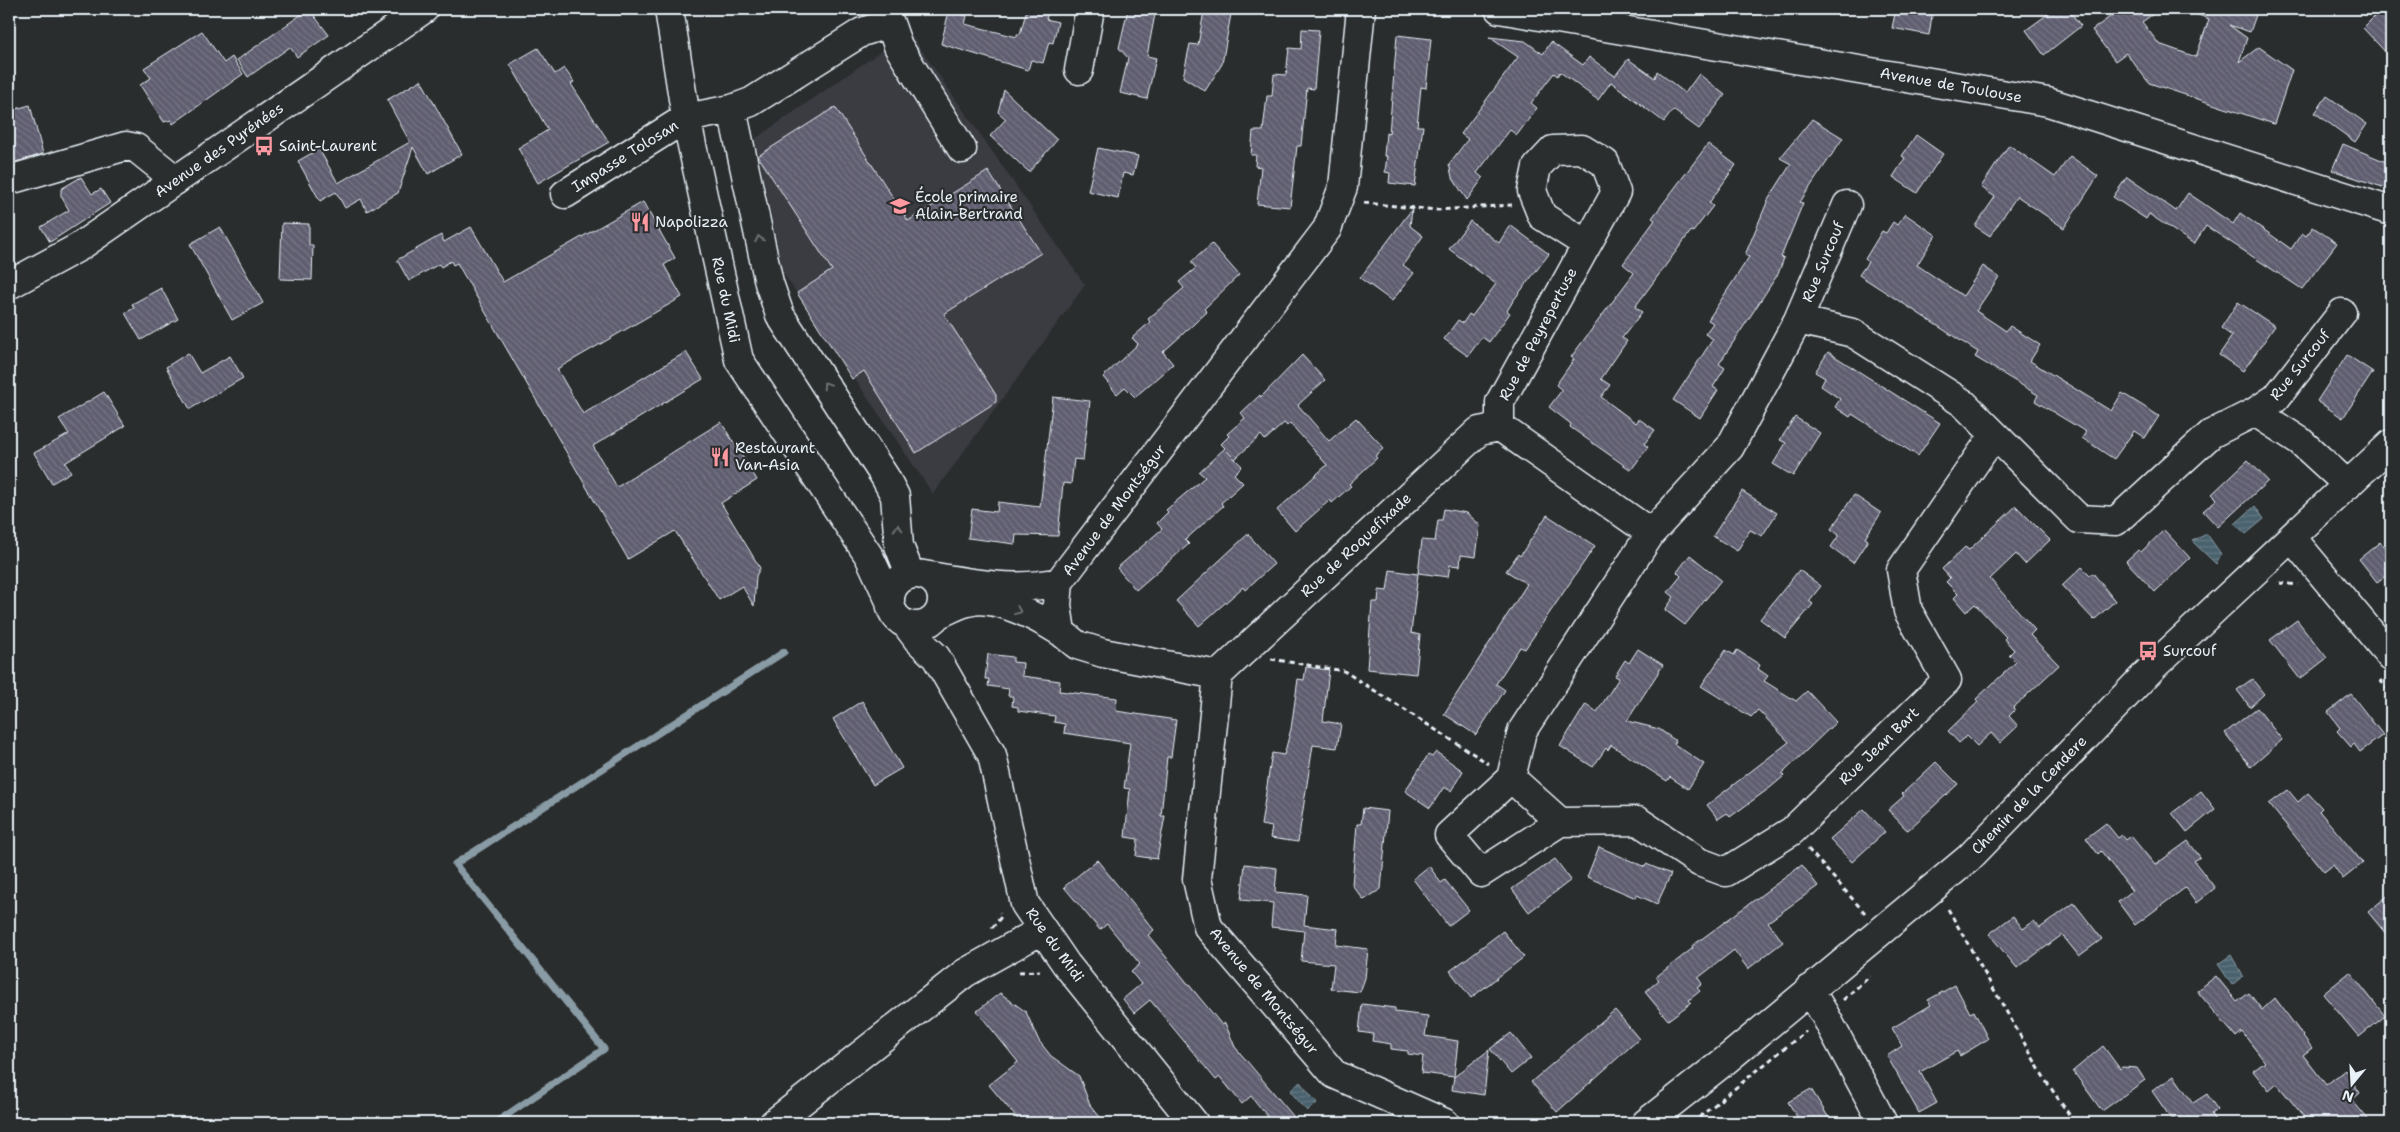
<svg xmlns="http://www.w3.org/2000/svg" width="2400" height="1132" viewBox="0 0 2400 1132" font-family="'Shantell Sans',sans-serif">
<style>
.built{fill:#3a3b42}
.water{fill:url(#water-rules);stroke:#899ba5}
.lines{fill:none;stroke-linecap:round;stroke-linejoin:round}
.stream{stroke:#899ba5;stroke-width:7}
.building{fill:url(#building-back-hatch);stroke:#e8f1f8}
.minor-casing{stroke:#e8f1f8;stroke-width:31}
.major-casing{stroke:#e8f1f8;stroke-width:31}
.path{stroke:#e8f1f8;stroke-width:3;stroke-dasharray:5 4;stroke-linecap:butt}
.minor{stroke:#2a2d2e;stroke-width:28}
.major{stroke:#2a2d2e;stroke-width:28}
.oneway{stroke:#6c7275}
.labels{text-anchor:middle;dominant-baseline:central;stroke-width:4.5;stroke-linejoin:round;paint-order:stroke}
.street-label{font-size:15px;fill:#e8f1f8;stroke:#2a2d2e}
.poi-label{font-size:15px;fill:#e8f1f8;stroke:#2a2d2e;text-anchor:start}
</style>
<defs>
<pattern id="water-rules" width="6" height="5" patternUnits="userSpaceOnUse" patternTransform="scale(1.25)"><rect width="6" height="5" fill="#4a626e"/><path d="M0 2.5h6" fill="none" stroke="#647983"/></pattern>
<pattern id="building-back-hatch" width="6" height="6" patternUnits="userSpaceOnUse" patternTransform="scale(1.25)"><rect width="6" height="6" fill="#5f5d6f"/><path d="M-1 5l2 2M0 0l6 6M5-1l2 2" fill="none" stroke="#767584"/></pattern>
</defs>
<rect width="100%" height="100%" fill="#2a2d2e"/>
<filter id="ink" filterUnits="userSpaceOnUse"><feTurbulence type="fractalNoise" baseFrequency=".02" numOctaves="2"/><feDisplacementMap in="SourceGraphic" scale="10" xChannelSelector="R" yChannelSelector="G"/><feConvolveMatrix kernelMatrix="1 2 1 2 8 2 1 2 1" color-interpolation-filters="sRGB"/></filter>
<g filter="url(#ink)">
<path class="built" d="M909,32L1085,285L933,494L783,273L755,139Z"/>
<path class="water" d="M2255,506L2264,519L2246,534L2235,524Z
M2207,534L2221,554L2216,564L2192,541Z
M2231,955L2243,976L2232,985L2218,964Z
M1300,1082L1317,1103L1307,1111L1290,1091Z"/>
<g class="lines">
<path class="stream" d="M495,1123L604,1049L455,864L784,652"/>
</g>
<path class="building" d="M309,9L329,35L297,57L290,47L248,77L237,60Z
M1027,9H1049L1046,19L1058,22L1053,43L1049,42L1043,63L1031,60L1028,70L941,44L949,11L967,16L965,24L1017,37V34H1020Z
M1128,9H1156L1147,56L1156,58L1147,99L1120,93L1128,58L1119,48Z
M1896,9H1933L1929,35L1892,28Z
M2055,9H2068L2081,26L2044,55L2026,30Z
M2121,9H2160L2142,22L2159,44L2196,57L2209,19L2190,12L2191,9H2239L2256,15L2250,32L2229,25L2247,38L2239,62L2259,47L2292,70L2274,124L2149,83L2126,53L2115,61L2092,30Z
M2382,9H2391V58L2363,28Z
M1204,11L1231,14L1222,64L1205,91L1183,77L1190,44L1198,45Z
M1302,29L1319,30L1314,89L1307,88L1301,146H1297L1290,207L1257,204L1261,167L1255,166L1256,155H1251L1253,131H1263L1267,96H1272L1274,74L1286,75L1289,48L1301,49Z
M202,31L224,63L232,57L243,74L173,124L171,120L164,122L140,85L151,78L144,68Z
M1397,35L1431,39L1426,88L1421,87L1417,126H1423L1415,186L1389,183L1390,173L1385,172L1387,156H1384L1386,133L1389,134Z
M1489,37L1525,41L1543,54L1551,42L1583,65L1589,57L1615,76L1628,59L1655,78L1657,71L1685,93L1699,74L1725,95L1699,129L1673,110L1664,122L1611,82L1598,100L1560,72L1557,76L1554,73L1531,103L1537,108L1517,135L1510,130L1477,173L1483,178L1467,200L1452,177L1449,164L1468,139L1461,134L1518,57Z
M538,48L555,74L564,68L574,82L571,84L609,142L538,183L518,148L548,130L510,64Z
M421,80L462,154L428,174L413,147L398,193L367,211L361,199L345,208L336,192L320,201L298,161L319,149L338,183L410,142L387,100Z
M1004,90L1057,140L1029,172L990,136L1006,119L998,112Z
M2327,96L2367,124L2355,142L2315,113Z
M30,105L43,154L9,164V120L11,119L9,111Z
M835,107L908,221L988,171L1041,253L944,314L996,395V402L916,453L864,371L852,379L797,293L832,270L758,156Z
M1812,119L1843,138L1800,202L1803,203L1781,257L1784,258L1778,274L1719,364L1725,368L1713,387L1718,390L1700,418L1673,400L1713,339L1705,334L1713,323L1708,320L1749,257L1745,255L1768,200L1791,164L1780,158Z
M1916,135L1943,154L1917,193L1893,177L1905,158L1902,156Z
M1708,144L1736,165L1709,203L1713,206L1693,232L1691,231L1635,307L1642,312L1622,338L1627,341L1601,379L1610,385L1601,397L1636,423L1639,419L1655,430L1644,444L1648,447L1631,470L1570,427L1571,424L1549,407L1562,390L1556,385L1574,359L1571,357L1634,273L1623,264L1655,220L1652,218Z
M2343,144L2391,164L2385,188L2332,170Z
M2009,145L2055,177L2070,156L2098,176L2064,228L2017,196L1990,236L1975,226L1995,197L1981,187Z
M1098,148L1138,156L1133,175L1123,173L1118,198L1088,191Z
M81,177L92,194L101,189L110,203L50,242L41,227L69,210L61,196V189Z
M2127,177L2176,211L2188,193L2233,224L2240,213L2291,249L2302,233L2306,236L2313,227L2337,243L2302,289L2206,226L2194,244L2149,214L2146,219L2113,197Z
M643,202L675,258L664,265L682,297L557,369L583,414L686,352L703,379L593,446L617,487L721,422L757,480L721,503L760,568L756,576L754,606L742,586L719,600L675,531L628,559L457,263L453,265L451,261L441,267L439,264L409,281L397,260L441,235L444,242L471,227L503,282Z
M1412,209L1410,226L1423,236L1403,265L1414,273L1392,301L1360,278Z
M1905,214L1936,235L1917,265L1963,296L1983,266L1999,277L1976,311L2006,331L2010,326L2040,345L2030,361L2111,411L2122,393L2159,416L2145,438L2134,431L2114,459L2082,438L2086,432L2035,401L2038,395L1975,357L1978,352L1859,275L1868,262L1865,259L1882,231L1886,233L1893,222L1897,225Z
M1470,221L1499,243L1510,225L1549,254L1513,301L1507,311L1510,313L1489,342L1482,337L1468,356L1444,339L1458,320L1463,323L1469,314L1472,316L1496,284L1449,249Z
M282,223L309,224V245H313L312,280L280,279Z
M220,227L263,303L232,320L190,244Z
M1212,244L1239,275L1204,309L1207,312L1163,352L1173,364L1135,397L1125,387L1117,394L1103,377L1138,344L1132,338L1150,322L1148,319L1184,288L1179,282L1196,268L1191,262Z
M161,288L178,319L141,340L125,313L134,308L132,304Z
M2238,302L2275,326L2243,371L2219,355L2232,336L2221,328Z
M1828,352L1940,423L1918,456L1852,414L1850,417L1835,407L1840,399L1821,386L1825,378L1815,372Z
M188,353L200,373L230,356L243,378L190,409L166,367Z
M1302,355L1325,380L1298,405L1329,441L1356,418L1384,448L1375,456L1377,458L1349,484L1351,486L1332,503L1330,500L1295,531L1277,510L1327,465L1290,423L1287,426L1284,423L1265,440L1261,435L1235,459L1226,450L1242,466L1234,474L1243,483L1221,503L1223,506L1185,540L1189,544L1136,590L1117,568L1162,529L1157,523L1168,512L1166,510L1205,477L1199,472L1225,448L1221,444L1229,436L1227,434L1245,418L1241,413L1260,395L1261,397Z
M2347,355L2373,372L2343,418L2317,401Z
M104,392L125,426L65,463L71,472L52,483L34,453L69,434L59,419Z
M1053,397L1090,401L1083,460L1074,459L1071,484L1063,483L1058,536L1016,535L1015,544L968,538L972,509L997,512L998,502L1040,507Z
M1795,417L1820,433L1793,476L1773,464L1786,443L1780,440Z
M2248,460L2268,481L2218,527L2203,511L2217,499L2212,494Z
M1742,491L1777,513L1762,536L1750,530L1737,551L1713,536Z
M1854,495L1881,513L1865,538L1868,540L1853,563L1831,547L1839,535L1831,529Z
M2016,506L2050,540L2025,564L2016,554L1990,579L2035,630L2030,635L2059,665L2013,708L2015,710L2009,716L2018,726L2000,743L1991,733L1977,746L1967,736L1959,743L1948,731L1978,702L1976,699L2016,662L2009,655L2014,650L2004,639L2006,637L1975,604L1966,612L1954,598L1958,594L1946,582L1950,578L1942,569L1965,547L1969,550Z
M1444,509L1467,513L1480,525L1476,557L1461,555L1460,566L1450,565L1448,577L1418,573L1422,540L1435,541L1438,520H1442Z
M1547,515L1595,546L1525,649L1520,647L1496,684L1505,690L1476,735L1444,714L1527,584L1506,571L1518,554L1520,556Z
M2164,530L2190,558L2155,592L2126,561L2138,550L2141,552Z
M1248,534L1274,564L1245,590L1243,587L1199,626L1176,601Z
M2380,542L2391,556V572L2377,582L2359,559Z
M1690,555L1721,580L1685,625L1665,610L1674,597L1668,592L1681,576L1677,572Z
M2082,567L2090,575L2093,573L2115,601L2094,620L2062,586Z
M1390,570L1418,574L1411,633L1420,635L1416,674L1367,669L1372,602H1378L1379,590L1387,591Z
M1799,570L1821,586L1809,601L1813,604L1785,638L1760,619Z
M2297,620L2327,658L2300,679L2270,640Z
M1638,649L1663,665L1627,721L1659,729L1676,741L1674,744L1704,764L1688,789L1670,777L1667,781L1611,745L1608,750L1606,748L1593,767L1560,746L1586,704L1597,712L1619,678L1615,676L1625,660L1629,663Z
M1726,650L1734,655L1737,650L1760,665L1758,669L1768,676L1764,681L1796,701L1807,691L1836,722L1782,774L1784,776L1771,787L1730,817L1727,813L1718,819L1707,805L1789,742L1758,710L1751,717L1701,686Z
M988,654L1013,657V662L1023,663L1022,676L1060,681L1059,691L1117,698L1116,711L1176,720L1171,757H1167L1161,816H1165L1157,859L1136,856L1138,839L1125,837L1130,789L1124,788L1130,743L1064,733L1065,724L1054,722L1055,716L1018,711V707L1012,706L1013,697L1008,696L1009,689L988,686L989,679H985Z
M1306,667L1329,670L1323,721L1341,724L1337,748L1313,745L1298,842L1270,838L1272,827L1261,825L1272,753L1284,755L1291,729L1298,679L1304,680Z
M2252,679L2264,694L2250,707L2237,690Z
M2351,694L2383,735L2360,752L2354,744L2351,747L2337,731L2340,728L2328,712Z
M862,701L902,768L873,785L833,719Z
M2257,708L2282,740L2251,767L2225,733Z
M1436,752L1463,771L1451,791L1444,787L1430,808L1405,791L1428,755L1432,757Z
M1936,762L1958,784L1908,830L1906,829L1888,810L1904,796L1902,794Z
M2288,790L2298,802L2308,793L2322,808L2319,811L2363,863L2343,879L2333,865L2324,872L2269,804Z
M2201,791L2215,809L2187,832L2172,813Z
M1363,808L1388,811L1381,889L1364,900L1352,885L1357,824H1361Z
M1864,809L1885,832L1852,862L1830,839Z
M2106,823L2118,838L2122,835L2126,840L2131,836L2155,865L2188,841L2200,857L2194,861L2215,888L2196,903L2185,888L2135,925L2118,902L2132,891L2101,851L2098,854L2086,838Z
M1599,847L1645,867L1646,864L1671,874L1657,904L1637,895L1636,898L1587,877Z
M1555,859L1571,880L1529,912L1512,889Z
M1097,860L1154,930L1148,935L1222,1025L1225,1023L1235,1047L1299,1123H1273L1251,1096L1242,1104L1220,1077L1216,1080L1150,1000L1134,1013L1123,999L1141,984L1131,972L1140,964L1107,924L1100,930L1064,887Z
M1245,864L1277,868L1275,892L1307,895L1304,925L1338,929L1336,945L1368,949L1365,978L1360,992L1331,989L1334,964L1301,961L1304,931L1271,927L1273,903L1241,900Z
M1802,865L1818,886L1768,922L1783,942L1748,969L1734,950L1698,978L1702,984L1697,988L1700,991L1689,1000L1691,1003L1668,1020L1645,992L1659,980L1656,977L1693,948L1692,946Z
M1429,866L1441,883L1445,880L1469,910L1448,926L1413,879Z
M2391,893V940L2368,912Z
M2074,903L2102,939L2079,956L2062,935L2017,968L1989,934L2013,916L2023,929L2034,921L2040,928Z
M1503,931L1524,957L1471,998L1450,971Z
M2350,972L2385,1016L2359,1037L2323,994Z
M2216,976L2237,1002L2249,993L2262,1010L2275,998L2312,1048L2303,1055L2326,1085L2345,1070L2360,1093L2352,1100L2371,1123H2309L2277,1084L2269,1091L2253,1071L2265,1062L2242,1032L2236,1037L2197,991Z
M1955,985L1970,1013L1974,1011L1988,1039L1960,1056L1957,1051L1920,1072L1937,1103L1919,1113L1887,1056L1902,1046L1892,1028L1931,1005L1928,1000Z
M1000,993L1026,1012L1039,1041L1051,1056L1079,1076L1090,1105L1105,1123H1021L989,1085L1018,1062L977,1011Z
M1362,1004L1395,1008V1012L1428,1016L1425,1036L1458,1041L1454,1077L1489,1050L1484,1095L1452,1090L1454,1077L1421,1073L1423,1056L1408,1054V1051L1391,1049V1044L1372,1041L1373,1034L1359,1032Z
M1615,1010L1639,1039L1557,1112L1531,1082Z
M1511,1033L1531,1058L1511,1074L1490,1049Z
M2103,1046L2120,1069L2122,1067L2137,1068L2145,1080L2102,1111L2073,1071Z
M2174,1076L2193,1103L2207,1094L2217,1109L2211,1114L2217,1123H2182L2177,1116L2172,1120L2152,1091Z
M1811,1089L1832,1123H1801L1788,1102Z"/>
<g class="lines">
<defs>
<path id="minor" d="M669,9L686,118L739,360L869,556L890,601
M1361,9L1343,187L1327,229L1059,582L1057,605L1061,632L1077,645L1103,653L1218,675L1197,879L1208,927L1334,1074L1445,1123
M1499,9L2048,102L2391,211
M1079,70L1090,9
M732,109L769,283L780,315L885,477L895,496L899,546L910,574
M9,180L126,146L136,148L176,180
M565,194L686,118L732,109L751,102L862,32L890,23L898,46L962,149
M1798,320L1847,205
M2255,412L2276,398L2342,313
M1500,427L1651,533L1730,447L1798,320L1853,333L1963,403L2079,519L2116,521L2211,434L2255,412L2300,441L2348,485
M1500,427V402L1616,192L1605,163L1582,149L1553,150L1537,167L1532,191L1542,216L1586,244
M1651,533L1522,731L1511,778L1560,822L1638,821L1699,862L1726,872L1792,831L1947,680L1908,611L1901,570L1994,435
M2292,538L2391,657
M890 600a26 26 0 1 1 52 0a26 26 0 1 1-52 0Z
M924,575C969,583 1015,592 1059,582
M939,614C948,610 958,604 968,602C995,594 1039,618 1061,632
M906,624L918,640L936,657L992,755L1025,904L1066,964L1194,1123
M1218,675L1479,431L1500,427
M1511,778L1449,835L1481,873L1560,822
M1809,989L1825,1015L1883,1123
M774,1123L965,973L1042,930
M1646,1123L1726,1060L1969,858L2156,664L2391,444"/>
<path id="major" d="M9,285L79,247L424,9"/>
</defs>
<use href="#minor" class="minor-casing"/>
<use href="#major" class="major-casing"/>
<path class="path" d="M1364,203L1437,210L1512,205
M2280,583L2298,585
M1271,659L1344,671L1489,764
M2380,680L2391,693
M1808,849L1865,913
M1948,909L2046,1081L2075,1123
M992,928L1001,917L1000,913
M1019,972L1040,971
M1843,1000L1870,976
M1692,1123L1806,1031"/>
<use href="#minor" class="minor"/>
<use href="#major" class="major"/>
</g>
<defs><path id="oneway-chevron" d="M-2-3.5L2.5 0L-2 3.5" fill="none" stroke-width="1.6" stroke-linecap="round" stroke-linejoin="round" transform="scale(1.25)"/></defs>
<g class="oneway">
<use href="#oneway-chevron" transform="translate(759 239) rotate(-102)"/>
<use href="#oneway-chevron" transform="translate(826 385) rotate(-123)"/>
<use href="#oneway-chevron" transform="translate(898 528) rotate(-91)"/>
<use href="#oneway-chevron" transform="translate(1018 611) rotate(22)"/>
</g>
</g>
<defs>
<symbol id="bus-bare" viewBox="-9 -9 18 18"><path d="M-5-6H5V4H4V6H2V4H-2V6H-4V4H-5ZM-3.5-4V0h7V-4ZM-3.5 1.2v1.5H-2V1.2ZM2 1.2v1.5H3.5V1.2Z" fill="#ff9aa2" stroke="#2a2d2e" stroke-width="2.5" paint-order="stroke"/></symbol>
<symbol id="school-bare" viewBox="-9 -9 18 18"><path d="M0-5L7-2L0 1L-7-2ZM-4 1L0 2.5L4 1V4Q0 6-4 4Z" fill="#ff9aa2" stroke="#2a2d2e" stroke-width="2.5" paint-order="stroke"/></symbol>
<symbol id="restaurant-bare" viewBox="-9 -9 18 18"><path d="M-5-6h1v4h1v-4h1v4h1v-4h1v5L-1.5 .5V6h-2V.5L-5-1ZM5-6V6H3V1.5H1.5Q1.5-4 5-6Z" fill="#ff9aa2" stroke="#2a2d2e" stroke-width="2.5" paint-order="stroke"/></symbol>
</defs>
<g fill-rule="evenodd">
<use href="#bus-bare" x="250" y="132" width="28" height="28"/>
<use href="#school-bare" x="886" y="192" width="28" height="28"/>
<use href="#restaurant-bare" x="626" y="208" width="28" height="28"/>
<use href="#restaurant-bare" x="706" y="443" width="28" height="28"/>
<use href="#bus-bare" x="2134" y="637" width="28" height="28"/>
</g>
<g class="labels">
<g class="street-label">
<text transform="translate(1951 85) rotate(10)">Avenue de Toulouse</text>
<text transform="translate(219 150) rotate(-35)">Avenue des Pyrénées</text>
<text transform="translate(625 156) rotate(-32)">Impasse Tolosan</text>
<text transform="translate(1823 262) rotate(-67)">Rue Surcouf</text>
<text transform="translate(726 300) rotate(78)">Rue du Midi</text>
<text transform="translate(1538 334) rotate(-62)">Rue de Peyrepertuse</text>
<text transform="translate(2300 365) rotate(-51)">Rue Surcouf</text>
<text transform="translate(1114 510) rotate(-53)">Avenue de Montségur</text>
<text transform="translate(1356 545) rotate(-43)">Rue de Roquefixade</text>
<text transform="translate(1879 746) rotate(-44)">Rue Jean Bart</text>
<text transform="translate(2029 795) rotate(-46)">Chemin de la Cendere</text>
<text transform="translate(1055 945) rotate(54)">Rue du Midi</text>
<text transform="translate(1264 991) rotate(50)">Avenue de Montségur</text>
</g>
<g class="poi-label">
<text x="279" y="146">Saint-Laurent</text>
<text x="915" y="197">École primaire<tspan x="915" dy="17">Alain-Bertrand</tspan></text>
<text x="655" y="222">Napolizza</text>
<text x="735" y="448">Restaurant<tspan x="735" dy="17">Van-Asia</tspan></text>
<text x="2163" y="651">Surcouf</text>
</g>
</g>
<rect width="2400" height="1132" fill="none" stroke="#2a2d2e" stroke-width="30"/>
<rect x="15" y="15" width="2370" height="1102" fill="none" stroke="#e8f1f8" stroke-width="2" filter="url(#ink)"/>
<g transform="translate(2352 1084) rotate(198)" stroke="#2a2d2e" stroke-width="4" paint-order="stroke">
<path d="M0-4L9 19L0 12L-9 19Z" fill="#e8f1f8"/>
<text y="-8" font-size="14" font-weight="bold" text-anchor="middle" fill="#e8f1f8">N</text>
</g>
</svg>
